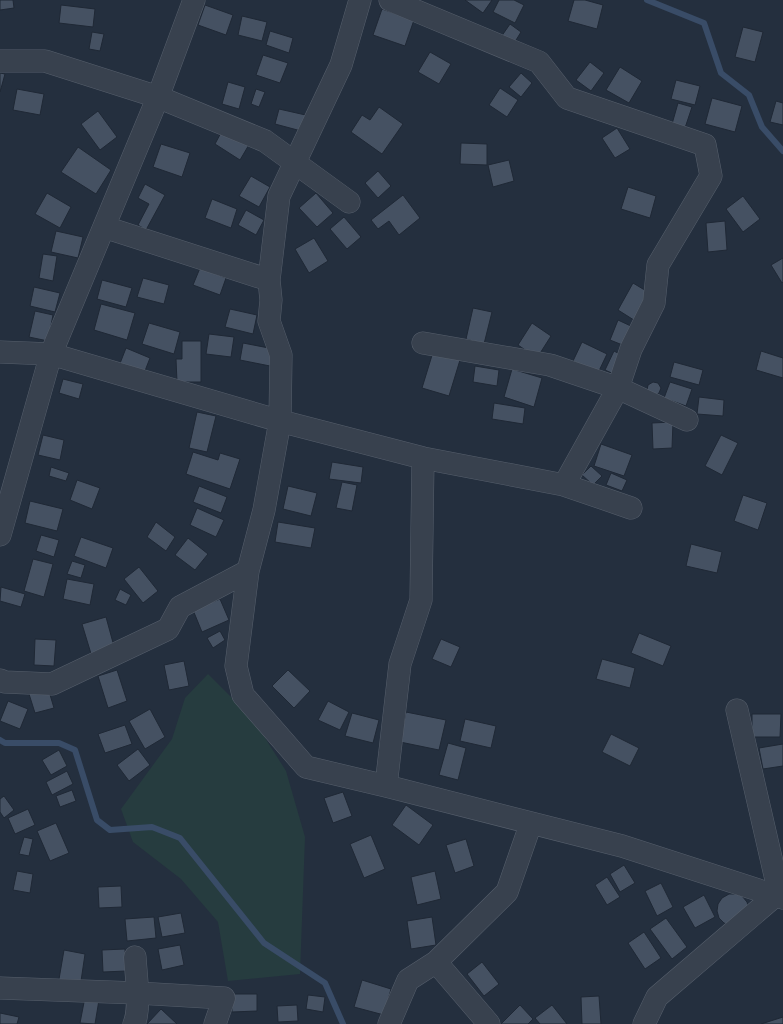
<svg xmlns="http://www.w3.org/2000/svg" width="783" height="1024" viewBox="0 0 783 1024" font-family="'DejaVu Sans',sans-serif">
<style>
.green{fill:#263c3f}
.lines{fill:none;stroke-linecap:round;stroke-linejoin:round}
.stream{stroke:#394c67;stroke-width:6}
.building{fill:#455162;stroke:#1f2835}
.minor-casing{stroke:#565f6c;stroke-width:23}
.minor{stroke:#38414e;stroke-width:22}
</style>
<rect width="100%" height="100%" fill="#242f3e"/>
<path class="green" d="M208,674L253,719L286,771L305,837L300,974L228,981L218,922L181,879L133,842L121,809L172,739L185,698Z"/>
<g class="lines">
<path class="stream" d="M647,0L704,23L721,73L749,95L762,127L783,151
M0,740L5,743H59L75,750L97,820L110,830L152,827L180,838L264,943L325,983L343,1024"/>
</g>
<path class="building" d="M0,0H13L14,8L0,10Z
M465,0H492L483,13Z
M499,0H514L524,5L515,23L493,12Z
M574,0H585L603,5L597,29L568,21Z
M61,5L95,9L93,27L59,23Z
M205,5L233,15L226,35L198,25Z
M382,9L414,20L405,46L373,35Z
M242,16L267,22L262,41L238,35Z
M510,24L521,32L513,45L501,37Z
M743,27L763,32L755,62L735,57Z
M270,31L293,38L289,53L266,45Z
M92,32L104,34L100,51L89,49Z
M430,52L451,64L439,84L418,72Z
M263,55L288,63L280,83L256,75Z
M590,62L604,73L591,91L576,80Z
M620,67L642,81L629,103L606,90Z
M0,73L5,74L0,92Z
M521,73L532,83L521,97L509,87Z
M676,80L700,86L695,105L671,99Z
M228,82L245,87L239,109L222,104Z
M500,88L518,100L507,117L489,105Z
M17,89L44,94L40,115L13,110Z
M256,89L265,92L259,107L251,104Z
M712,98L742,106L735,132L705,124Z
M776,101L783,103V125L770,122Z
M678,103L692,107L685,128L672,124Z
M379,107L403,124L382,154L351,132L362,115L370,120Z
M279,109L310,116L305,132L275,124Z
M98,111L117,137L100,150L81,124Z
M224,127L250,143L240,160L215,144Z
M617,128L630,149L615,158L602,138Z
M461,143L487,144V165L460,164Z
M161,144L190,153L182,177L153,167Z
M78,147L111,170L96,194L61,172Z
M509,160L514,181L493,187L488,165Z
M378,171L391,186L378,198L365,183Z
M251,176L270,187L259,207L239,196Z
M145,184L165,195L146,230L138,225L149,204L138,198Z
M628,187L656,196L650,218L621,209Z
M47,193L71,207L60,228L35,214Z
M316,193L333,213L317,227L299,208Z
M403,195L420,218L399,235L389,221L378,229L371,220Z
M743,196L760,219L743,232L726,209Z
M212,199L237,209L231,228L205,218Z
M246,210L264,220L256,235L238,225Z
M344,217L361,237L347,249L330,229Z
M725,221L727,250L708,252L706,223Z
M56,231L83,237L78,258L51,252Z
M314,238L328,261L309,273L295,249Z
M43,254L57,256L53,281L39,278Z
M783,258V282L782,283L771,265Z
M200,268L226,278L220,295L193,285Z
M143,278L169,285L164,304L137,297Z
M102,280L132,288L126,307L97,299Z
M633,283L653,295L637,322L618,310Z
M34,287L60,293L55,312L30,306Z
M101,304L135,313L127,340L94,330Z
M473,308L492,312L484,344L466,339Z
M230,309L257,315L253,334L225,327Z
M35,311L53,315L48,341L29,337Z
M618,320L633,327L625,346L610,340Z
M149,323L180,332L174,354L142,344Z
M532,323L551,336L537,358L518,345Z
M209,334L234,337L231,357L206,354Z
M182,341H201V382H177L176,359H182Z
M582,342L607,354L598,373L573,361Z
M243,343L274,349L270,366L240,360Z
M126,348L150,358L143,376L119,366Z
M614,351L625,357L616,375L605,370Z
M761,351L783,358V378L756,370Z
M433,352L460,360L449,396L422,388Z
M674,362L703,370L699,385L670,377Z
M475,366L499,370L497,386L473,382Z
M512,369L542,378L534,407L504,397Z
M63,379L83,384L79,399L59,393Z
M653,382L658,383L661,388L659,393L655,396L647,390L648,385Z
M670,382L692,389L686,406L664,398Z
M699,397L724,400L723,416L697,414Z
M494,403L525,408L523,424L492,419Z
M197,412L216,416L207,452L189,448Z
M673,422L672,448L653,449L652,423Z
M43,435L64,440L60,460L38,455Z
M721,435L738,443L722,475L705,466Z
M601,444L632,455L624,476L594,466Z
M193,452L218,460L220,453L240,459L230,489L186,474Z
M332,462L363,467L361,483L329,479Z
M591,466L602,476L593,485L582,475Z
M51,467L69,473L66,481L49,476Z
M611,473L627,480L622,491L606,485Z
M77,480L100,488L92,509L70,500Z
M342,482L357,485L352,511L336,508Z
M199,486L227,497L221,513L193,502Z
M288,486L317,493L311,516L283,509Z
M743,495L767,503L758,530L734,521Z
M30,501L63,509L57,531L25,523Z
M197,508L224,520L216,537L190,525Z
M156,522L175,537L166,551L147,537Z
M278,522L315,528L311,548L275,542Z
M41,535L59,540L54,557L36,551Z
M81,537L113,548L106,568L74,556Z
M188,538L208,554L195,570L175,555Z
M691,544L722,552L717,573L686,566Z
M33,559L53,564L44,597L24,591Z
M72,561L85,565L81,578L67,574Z
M139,567L158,591L143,603L124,579Z
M67,579L94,584L90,605L63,599Z
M1,587L25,594L21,607L0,601Z
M120,589L131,595L126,605L115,600Z
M220,599L229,620L202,632L193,610Z
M106,617L115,650L92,657L82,624Z
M220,631L225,640L213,648L207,638Z
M639,633L671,646L663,666L631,653Z
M35,639L56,640L54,666L34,665Z
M441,639L460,647L451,667L432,659Z
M602,659L635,668L630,688L596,679Z
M184,661L189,686L169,690L164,665Z
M117,670L127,701L108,708L98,676Z
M288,670L310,691L294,708L272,686Z
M48,688L54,708L35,713L29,694Z
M8,701L28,709L20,729L0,721Z
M328,701L349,712L340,730L318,720Z
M150,709L165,737L145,749L129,721Z
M406,712L446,720L439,750L400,742Z
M352,713L379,720L373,743L345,736Z
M752,714H781L780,737H752Z
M465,719L496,726L491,748L460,741Z
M125,725L132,744L105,753L98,734Z
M611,734L639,748L630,766L602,752Z
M448,743L466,748L458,780L439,775Z
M783,744V766L763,769L759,748Z
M138,749L150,765L129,781L117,765Z
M59,750L67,766L51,775L42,760Z
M67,771L73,784L52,795L46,782Z
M72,790L76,801L60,807L56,796Z
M343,792L352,816L333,823L324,798Z
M4,796L14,810L4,818L0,812V799Z
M406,805L433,825L419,845L392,825Z
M28,809L35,825L15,834L8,818Z
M56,823L69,853L50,861L37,831Z
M371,835L385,869L364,878L350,844Z
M24,837L33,839L29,856L19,854Z
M466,839L474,866L455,873L446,845Z
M624,865L635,883L620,892L610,874Z
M17,871L33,874L30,893L13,890Z
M435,871L441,899L417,905L411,877Z
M607,877L620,897L607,905L595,885Z
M661,883L673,907L657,916L645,891Z
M121,886L122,907L99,908L98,887Z
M729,894H736L742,896L747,902L749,909L731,926L724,923L719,918L717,911L718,904L722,898Z
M704,895L715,917L695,928L683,907Z
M181,913L185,933L162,937L158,917Z
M154,917L156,938L127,941L125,919Z
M432,917L436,945L411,949L407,921Z
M666,918L687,947L672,959L650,929Z
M644,932L661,958L645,969L628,943Z
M180,945L184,965L162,970L158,949Z
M125,949L126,971L103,972L102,950Z
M64,950L85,954L80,988L58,985Z
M482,962L499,984L484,996L467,974Z
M362,980L391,989L384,1015L354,1007Z
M232,994H257V1011L232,1012Z
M308,995L325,997L323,1012L306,1009Z
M599,996L601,1024H582L581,997Z
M85,997L99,1000L95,1024L80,1023Z
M297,1005L298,1021L278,1022L277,1006Z
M520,1005L533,1019L528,1024H501Z
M552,1005L567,1024H540L535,1018Z
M161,1009L177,1024H147Z
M0,1013L19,1017L17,1024H0Z
M783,1017V1024H761Z"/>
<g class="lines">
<defs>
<path id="minor" d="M360,0L341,65L279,196L269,280L271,300L269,321L281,355L280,421L264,510L248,571L236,666L243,695L306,767L386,786L622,846L783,898
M390,0L539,62L567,98L705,145L711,176L658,265L654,303L631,349L618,388L564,485
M0,61H45L158,97L265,141L349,202
M104,227L269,280
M423,343L550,365L618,388L687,420
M0,352L51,354L280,421L423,458L564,485L631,508
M0,535L51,354L158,97L194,0
M0,680L5,682L52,684L168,629L180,607L248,571
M737,710L780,897
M386,786L400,664L421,600L423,458
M436,962L489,1024
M0,988L137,993L224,998L215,1024
M134,1024C141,1008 136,976 135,957
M389,1024L408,980L436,962L507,892L531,823
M644,1024L657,997L775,896"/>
</defs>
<use href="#minor" class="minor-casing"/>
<use href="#minor" class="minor"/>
</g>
</svg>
